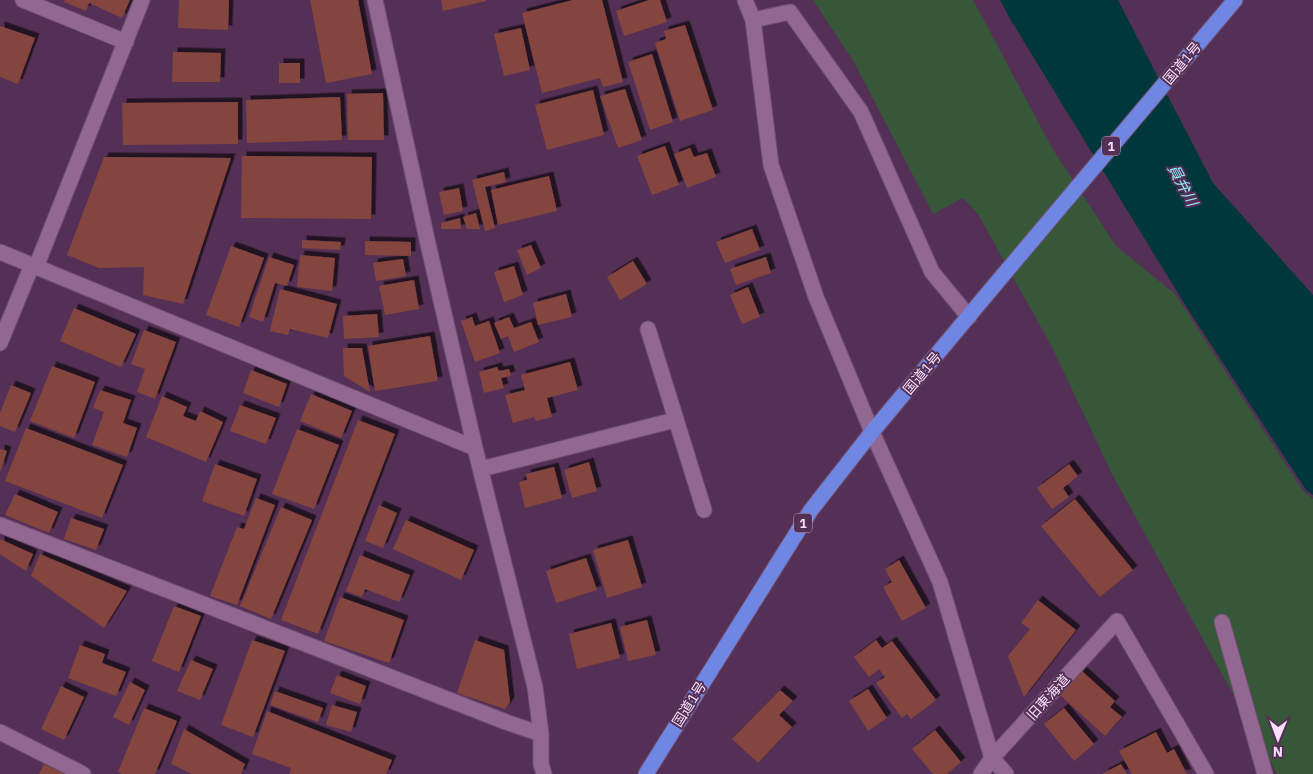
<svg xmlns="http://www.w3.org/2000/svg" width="1313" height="774" viewBox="0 0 1313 774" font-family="'IBM Plex Sans','Noto Sans JP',sans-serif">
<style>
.green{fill:#365738}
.water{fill:#00373c}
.building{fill:#83443e;filter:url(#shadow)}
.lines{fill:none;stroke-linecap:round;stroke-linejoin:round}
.minor-casing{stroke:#6f4f70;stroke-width:17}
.trunk-casing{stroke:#6f4f70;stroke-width:17}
.minor{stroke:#926892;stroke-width:15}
.trunk{stroke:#6f87e3;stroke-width:15}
.labels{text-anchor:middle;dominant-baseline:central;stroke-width:4;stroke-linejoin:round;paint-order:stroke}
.shield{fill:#553056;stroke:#c7abc7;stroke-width:1}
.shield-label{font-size:12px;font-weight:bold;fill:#f8e0f8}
.street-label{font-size:14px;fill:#f8e0f8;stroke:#553056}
.water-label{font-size:15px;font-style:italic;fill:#8ef1fd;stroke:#553056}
</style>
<defs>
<filter id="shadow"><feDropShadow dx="4.5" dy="-4.5" stdDeviation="0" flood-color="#0009"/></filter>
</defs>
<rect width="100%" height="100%" fill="#553056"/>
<path class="green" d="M813,0H973L1052,148L1116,246L1175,294L1303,491L1313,499V774H1277L1112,474L1052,347L978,214L963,198L933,214L854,62Z"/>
<path class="water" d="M1000,0H1118L1213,183L1313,295V495L1306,490L1187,308L1010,19Z"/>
<path class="building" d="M65,0H130L122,18L89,3L86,11L64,2Z
M179,0H229L228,30L178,28Z
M310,0H358L372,74L326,83Z
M441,0H486V1L443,11Z
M573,0H602L623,82L603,87L600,78L542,93L522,13Z
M649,0H660L667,22L624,36L616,11Z
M685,25L713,110L680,121L655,43L666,39L664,31Z
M0,26L35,38L18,84L0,77Z
M521,28L530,70L504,76L494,34Z
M173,52L221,53L220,82H172Z
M652,54L673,122L650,130L628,62Z
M279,63H300V83H279Z
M625,89L642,140L618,148L600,96Z
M593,90L604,135L547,150L535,105Z
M383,93L384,140H348L347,94Z
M340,97L342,140L247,143L246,100Z
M238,102V144L123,145L122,103Z
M665,146L679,185L652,195L637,156Z
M690,148L694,157L707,153L716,177L687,188L674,154Z
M242,156L372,157L371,219L241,218Z
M104,157L231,158L183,304L143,295L144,267L99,268L67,255Z
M504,172L506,182L485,187L495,228L485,231L472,180Z
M549,176L557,211L498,225L491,190Z
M459,188L463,211L444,215L439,192Z
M476,213L480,229H467L463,217Z
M460,218L461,229H441V223Z
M752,229L760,250L725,263L716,242Z
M302,240L341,242L340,250L302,248Z
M365,241L411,242V256L365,255Z
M531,245L541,268L527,275L517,250Z
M231,246L264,258L239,327L206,315Z
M300,255L335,258L332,291L297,287Z
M269,257L294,265L287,286L275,283L263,322L249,317Z
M766,257L771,273L736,285L730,269Z
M403,259L406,276L376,281L373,263Z
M633,261L647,284L620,300L607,277Z
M514,266L523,295L504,302L494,272Z
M414,280L419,309L385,315L379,286Z
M748,287L760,317L742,324L730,295Z
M280,289L337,304L328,338L290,329L288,335L270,331Z
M566,294L572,317L538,325L533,303Z
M74,308L136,334L121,367L60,341Z
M377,314L379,337L344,339L343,316Z
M472,317L475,326L489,321L500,353L475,362L461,321Z
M509,317L514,328L531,322L539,342L514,352L508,336L501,339L494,323Z
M144,330L176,342L155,399L137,392L145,369L131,364Z
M430,336L438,381L375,391L368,346Z
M343,348H362L370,392L344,376Z
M570,362L578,390L547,398L552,417L536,421L534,417L513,423L505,395L525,390L521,375Z
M52,366L95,382L74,438L30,421Z
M497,367L499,371L509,369L511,376L501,378L504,388L484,393L479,372Z
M251,370L287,384L279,407L243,393Z
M11,385L31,393L15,432L0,426V413Z
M100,390L131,400L123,423L137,428L127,457L92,445L104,412L93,408Z
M311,394L352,411L341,438L300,421Z
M162,396L187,407L183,416L196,421L200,411L223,422L206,462L146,437Z
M240,405L276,418L266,444L230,431Z
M358,420L395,434L318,634L281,620Z
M26,428L123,465L102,518L5,481Z
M297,429L339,445L314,509L272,494Z
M0,449L7,451L0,472Z
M589,462L597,491L572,498L564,470Z
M215,464L257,479L244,516L202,501Z
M1069,464L1078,476L1063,488L1069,497L1052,509L1037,488Z
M554,467L562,498L525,508L519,482L527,480L526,474Z
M15,494L58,512L49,533L5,515Z
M256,498L275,505L237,605L210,596L237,527L244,529Z
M1075,499L1133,570L1100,597L1041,526Z
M379,505L397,513L383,548L365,541Z
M281,507L312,520L271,619L240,606Z
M71,518L104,529L96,550L64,539Z
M406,520L474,550L461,580L393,549Z
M0,539L33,554L26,571L0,554Z
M628,540L642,587L607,598L593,550Z
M40,554L127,591L104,628L31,576Z
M360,555L410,575L399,602L365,589L362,597L346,591Z
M586,558L597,590L556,603L546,571Z
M899,560L926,608L902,621L883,587L892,582L885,569Z
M340,597L404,620L389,663L324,641Z
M1038,600L1076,630L1024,697L1008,656L1030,629L1021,623Z
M174,606L201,616L179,672L152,661Z
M647,620L656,655L628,661L620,627Z
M611,623L620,658L577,669L569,634Z
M252,640L285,651L253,737L221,725Z
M475,640L504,650L510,702L505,709L457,693Z
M876,640L882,648L892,641L936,700L911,719L907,714L902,718L876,683L885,677L879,669L869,677L854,657Z
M80,645L105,654L102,663L126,672L116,696L68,678Z
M191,660L213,669L200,700L177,691Z
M1082,671L1115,701L1110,707L1122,717L1105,736L1060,695Z
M337,675L366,686L360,704L330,693Z
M130,682L145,690L129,725L113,717Z
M61,686L84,697L64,740L41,729Z
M868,689L887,718L868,731L849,701Z
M780,690L793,701L779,715L792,727L758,763L732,739Z
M275,691L323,708L318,722L270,705Z
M332,705L357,712L351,732L326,725Z
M144,708L177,721L155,774H122L118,772Z
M1064,708L1094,744L1074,761L1044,724Z
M267,711L392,760L386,774H289L291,768L252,754Z
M184,729L245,764L241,774H192L171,764Z
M935,730L961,762L947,774H933L912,749Z
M1156,732L1167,753L1174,749L1187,774H1132L1119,751Z
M44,764L65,774H39Z
M1121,764L1127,774H1102Z"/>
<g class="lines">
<defs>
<path id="minor" d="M23,0L126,42
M375,0L428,244L475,448L535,687L541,734V764L544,774
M745,0L753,20L771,165L816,297L872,432L940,582L992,758L1006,774
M753,20L790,12L861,112L932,272L969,317
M0,252L475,448
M36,267L142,0
M648,329L704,510
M0,343L32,265
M481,469L675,420
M0,525L506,722L541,734
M1222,622L1265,774
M0,732L83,774
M981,774L992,758L1117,621L1206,774"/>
<path id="trunk" d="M646,774L811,510L872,432L988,293L1235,0"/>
</defs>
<use href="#minor" class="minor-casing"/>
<use href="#trunk" class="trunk-casing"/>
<use href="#minor" class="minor"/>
<use href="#trunk" class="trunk"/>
</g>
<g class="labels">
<g class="shield">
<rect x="1102" y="136.5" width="18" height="19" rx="4"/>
<rect x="794" y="513.5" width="18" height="19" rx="4"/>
</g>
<g class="shield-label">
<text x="1111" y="146">1</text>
<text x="803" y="523">1</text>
</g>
<g class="street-label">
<text transform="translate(1182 63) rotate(-50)">国道1号</text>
<text transform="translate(922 373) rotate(-50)">国道1号</text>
<text transform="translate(1048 697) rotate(-48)">旧東海道</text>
<text transform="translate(689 704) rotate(-58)">国道1号</text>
</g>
<g class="water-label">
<text transform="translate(1183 185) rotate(62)">員弁川</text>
</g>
</g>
<g transform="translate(1278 739) rotate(181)" stroke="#553056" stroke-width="4" paint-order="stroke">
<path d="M0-4L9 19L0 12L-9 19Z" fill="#f8e0f8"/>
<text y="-8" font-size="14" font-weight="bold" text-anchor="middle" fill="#f8e0f8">N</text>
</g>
</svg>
